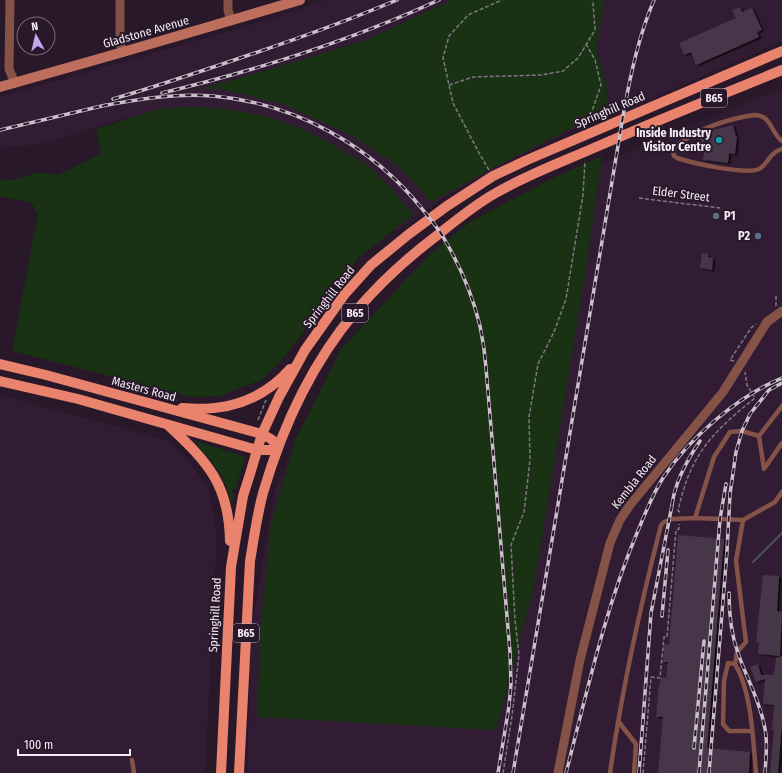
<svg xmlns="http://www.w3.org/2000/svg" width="782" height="773" viewBox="0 0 782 773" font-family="'Fira Sans Condensed',sans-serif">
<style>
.built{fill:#311c33}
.green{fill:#193214}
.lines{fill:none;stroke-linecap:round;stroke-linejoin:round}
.stream{stroke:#4b525f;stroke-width:2}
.building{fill:#473548;filter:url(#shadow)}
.path{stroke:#837684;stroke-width:1.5;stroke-dasharray:4 2;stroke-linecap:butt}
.service{stroke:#845247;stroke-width:4.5}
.minor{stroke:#845247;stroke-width:9}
.secondary{stroke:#bd6e5d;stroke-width:10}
.primary{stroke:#ea836e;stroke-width:10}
.rail-casing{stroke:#cbbfcc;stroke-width:3.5}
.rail{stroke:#281829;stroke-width:2;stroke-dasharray:6;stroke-linecap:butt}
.culture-dot{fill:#0f9aa8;stroke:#281829;stroke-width:1.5}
.service-dot{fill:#5c6f8a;stroke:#281829;stroke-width:1.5}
.labels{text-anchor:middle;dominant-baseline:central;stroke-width:4;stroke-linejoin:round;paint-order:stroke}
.shield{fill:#281829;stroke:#b8acb9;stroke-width:1}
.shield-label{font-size:11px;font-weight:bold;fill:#f6ebf7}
.street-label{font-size:12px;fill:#f6ebf7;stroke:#281829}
.poi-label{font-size:12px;font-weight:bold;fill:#f6ebf7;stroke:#281829;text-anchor:end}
</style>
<defs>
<filter id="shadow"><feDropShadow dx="2.5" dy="1.5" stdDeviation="0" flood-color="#0009"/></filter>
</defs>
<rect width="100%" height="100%" fill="#281829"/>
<path class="built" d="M325,0H782V41L644,102L571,131L507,162L446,196L397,231L357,179L231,123L125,118L49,142L31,145L0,148V97L268,20Z
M782,88V773H247L251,631L275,490L335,360L410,273L481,218L625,153Z
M0,395L170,441L187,459L209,489L217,539L205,773H0Z"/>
<path class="green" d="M452,0H605L596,47L605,79L609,112L570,129L500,164L431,202L401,168L351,135L282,104L222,89H199L265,71L366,40Z
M183,107C245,107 292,119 345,152C354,158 365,163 373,170C388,184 401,200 414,214L358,258L286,355L263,379L220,396L192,397L12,351L38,214L31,202L0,197V179L14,180L39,172L58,175L101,154L96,129L159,109Z
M602,156L587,262L534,586L496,730L257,717L261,623L271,523L295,441L342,348L430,254L470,222L553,178Z
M193,440L245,457L236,489H232V493L235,494L233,501H231L225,483L219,471Z"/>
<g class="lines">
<path class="stream" d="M753,562L782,533"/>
</g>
<path class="building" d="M740,7L742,12L752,8L762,30L757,32L759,37L696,65L691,52L684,55L679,43L736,18L732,10Z
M733,125L736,136H737L735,154L729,153L728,163L703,160L704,153L699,136L709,131Z
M702,253L708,254V257L713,258L712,270L700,268Z
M678,535L724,539L707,748L750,752L749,773H658L663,717H656L659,684H660L661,678H666L668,662H663L664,644L669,645Z
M763,575L779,576L777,611L782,612L780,656L758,654L759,643L756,642Z
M782,656V723L778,773H770L774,730H772L774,705L763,704L765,679L756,682L750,667L758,664L761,675H774L776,658Z"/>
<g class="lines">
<path class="path" d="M586,44L595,60L601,85L591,114L590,124
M449,85L473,77L541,75L563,71L578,58L595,30L593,3L592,0
M489,170L479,153L453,103L443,58L449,36L468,15L502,0
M639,198L720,208
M776,306V294
M734,361L730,360L751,328L756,324
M155,395L178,401
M258,420L266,400
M680,512L678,511C681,497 685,483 691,470C704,440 730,418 755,398L747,385L745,372
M503,773L512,716L519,655L515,620L511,545L524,512L530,460L529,417L538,364L554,332L566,299L583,195L585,161
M643,773L651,677L660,678L664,637H667L676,530L679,529V524"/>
<path class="service" d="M782,141C770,132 772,115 754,115C728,119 705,126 683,141C678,144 674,146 673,152L674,156L677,158C692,163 745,175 759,169C768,165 768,153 782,149
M782,406L759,436L764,469L782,443
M695,518L714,457L730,432L742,431L759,436
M735,664L737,652L746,642L736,561L743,520
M618,721L636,744L634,773
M752,731H729L723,724L724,681L728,663L735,664C752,692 753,741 756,773
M132,760L134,773
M610,773C622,689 640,607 661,525L664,522L671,519L695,518L743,520L775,502L782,492"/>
<path class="minor" d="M10,0L9,69L15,83
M120,0V43L123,52
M228,0V10L231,21
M558,773L580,660L610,543L620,520L630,505L723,392L767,322L782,311"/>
<path class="secondary" d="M0,87L123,52L300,0"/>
<path class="primary" d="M0,364L46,375L262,434L271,439L279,446
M0,381L78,399L257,450H269L278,447
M182,408C224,412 261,402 290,369
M169,426C208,462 229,485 230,541
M221,773L231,567L243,496L250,474L262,434L279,397L305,350L344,295L371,265L409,234L447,206L493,176L527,160L782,51
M239,773L250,561C254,538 257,515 263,493C282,428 312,363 356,311C379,284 406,259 435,237C454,222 473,206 494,194C526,175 562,162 596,147C658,120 720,95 782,70"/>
<defs>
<path id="rail" d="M162,93C258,70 350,41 439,0
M113,99C158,86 202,71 246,56C297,39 347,21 397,0
M102,106C138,99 176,93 213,96C295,103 372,146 423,210C431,220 440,230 446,242C461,268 473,297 480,326C483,340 485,354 486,368L510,652L511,684L509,706L498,773
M0,130L106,105
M672,505C675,481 687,460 700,441
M729,593C729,613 731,634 738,653C746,677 759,699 764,724C768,740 766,757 765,773
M662,616L668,550
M694,748L704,641
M513,773L624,110C631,73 639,35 654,0
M566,773C587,692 605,609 637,533C645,514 652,495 663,478C689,438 738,396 782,378
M639,773L651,613L673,500
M699,773L720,519L726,484
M709,773L727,551L730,494L736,452L742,431L750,414L769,390L782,383"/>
</defs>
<use href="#rail" class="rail-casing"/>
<use href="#rail" class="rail"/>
</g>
<circle class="culture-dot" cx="719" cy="140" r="4"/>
<g class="service-dot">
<circle cx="716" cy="216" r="4"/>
<circle cx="758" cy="236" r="4"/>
</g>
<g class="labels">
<g class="shield">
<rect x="701" y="89" width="26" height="18" rx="3"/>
<rect x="342" y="304" width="26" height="18" rx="3"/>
<rect x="233" y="624" width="26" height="18" rx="3"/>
</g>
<g class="shield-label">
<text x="714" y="98">B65</text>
<text x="355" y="313">B65</text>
<text x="246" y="633">B65</text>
</g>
<g class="street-label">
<text transform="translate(146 32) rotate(-16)">Gladstone Avenue</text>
<text transform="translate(610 110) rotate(-23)">Springhill Road</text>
<text transform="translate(681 194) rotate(7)">Elder Street</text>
<text transform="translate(329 297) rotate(-52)">Springhill Road</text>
<text transform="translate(144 389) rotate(15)">Masters Road</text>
<text transform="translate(634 482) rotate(-52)">Kembla Road</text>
<text transform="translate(215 615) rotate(-87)">Springhill Road</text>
</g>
<g class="poi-label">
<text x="711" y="133">Inside Industry<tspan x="711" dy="14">Visitor Centre</tspan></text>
<text x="724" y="216" text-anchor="start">P1</text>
<text x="750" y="236">P2</text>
</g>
</g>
<g transform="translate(36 36) rotate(352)"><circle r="19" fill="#281829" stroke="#7a6c7b"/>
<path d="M0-3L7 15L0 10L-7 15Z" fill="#c3a7f2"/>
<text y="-6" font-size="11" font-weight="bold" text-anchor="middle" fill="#f6ebf7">N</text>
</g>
<path d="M18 749v6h112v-6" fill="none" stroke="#f6ebf7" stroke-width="2"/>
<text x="24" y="749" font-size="12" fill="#f6ebf7" stroke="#281829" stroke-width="3" paint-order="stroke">100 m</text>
</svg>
